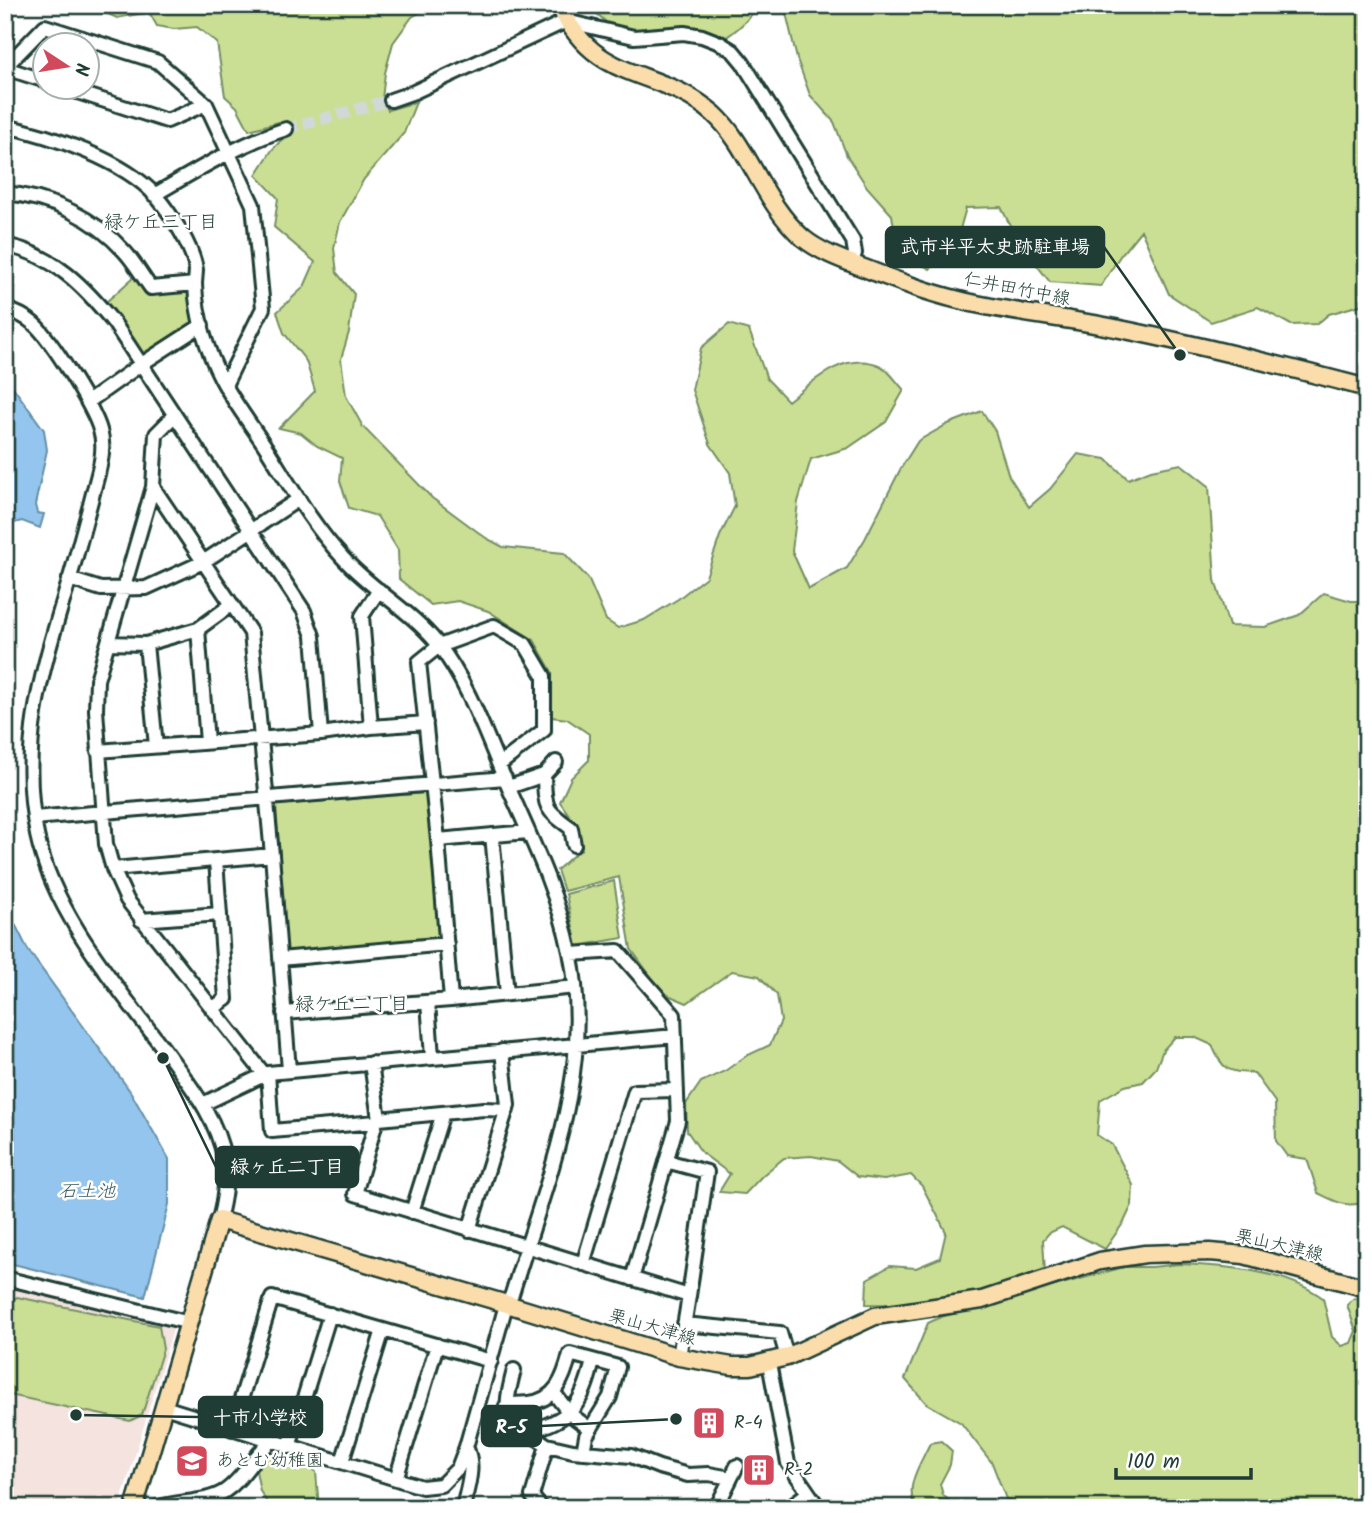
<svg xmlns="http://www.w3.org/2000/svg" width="1372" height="1513" viewBox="0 0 1372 1513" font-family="Kalam,'Klee One',sans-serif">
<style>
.built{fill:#f4e3df}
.green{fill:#cadf94;stroke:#748e64;stroke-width:2}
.water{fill:#93c5ef;stroke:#658fa4;stroke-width:2}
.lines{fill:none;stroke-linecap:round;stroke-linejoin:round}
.minor-tunnel{stroke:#d2d8d6;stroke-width:12;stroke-dasharray:12 6;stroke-linecap:butt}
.minor-casing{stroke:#1f3d34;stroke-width:18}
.major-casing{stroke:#1f3d34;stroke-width:21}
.minor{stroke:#fff;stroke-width:12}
.major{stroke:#faddab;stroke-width:16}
.labels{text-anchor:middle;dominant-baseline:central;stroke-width:5;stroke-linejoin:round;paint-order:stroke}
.street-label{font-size:18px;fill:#1f3d34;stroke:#fff}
.poi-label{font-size:18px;fill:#1f3d34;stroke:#fff;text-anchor:start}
.neighbourhood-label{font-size:19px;fill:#1f3d34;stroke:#fff}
.water-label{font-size:19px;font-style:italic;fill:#3c5f63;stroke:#fff}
.leader{fill:none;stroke:#1f3d34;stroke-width:2.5}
.callout-dot{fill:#1f3d34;stroke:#fff;stroke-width:2.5}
.callout{fill:#1f3d34;stroke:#1f3d34;stroke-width:2.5}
.callout-label{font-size:19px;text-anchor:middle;font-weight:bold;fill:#fff}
</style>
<rect width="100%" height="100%" fill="#fff"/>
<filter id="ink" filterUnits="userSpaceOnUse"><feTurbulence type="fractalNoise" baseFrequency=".0143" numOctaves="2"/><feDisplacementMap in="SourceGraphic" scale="14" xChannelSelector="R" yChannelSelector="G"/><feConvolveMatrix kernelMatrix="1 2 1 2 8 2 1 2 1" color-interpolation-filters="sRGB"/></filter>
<g filter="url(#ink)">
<path class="built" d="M5,1283L175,1323L119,1508H5Z"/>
<path class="green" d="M87,5H432L412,17L393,43L385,73L382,99L388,110L416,102L404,133L364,179L340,222L334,248L337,273L354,294L349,332L341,359L346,396L363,427L432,498L486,538L503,547L564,553L588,578L606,620L618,628L644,620L678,599L706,577L720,536L735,506L730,473L710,444L692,390L701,348L729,324L749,330L767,379L788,401C814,380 846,350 881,366C889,370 897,383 904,390L886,422L848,448L811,459L798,502L792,551L809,589L847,568L865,539L901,468L918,441L948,424L982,411L995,431L1009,476L1029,507L1050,489L1078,454L1106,459L1128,479L1151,470L1181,464L1209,486L1215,580L1229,626L1265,627L1299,615L1324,593L1351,601H1367V1201C1347,1209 1336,1202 1318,1193L1307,1159L1287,1156L1276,1141L1275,1102L1254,1073C1227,1073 1222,1069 1212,1045L1194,1037H1175L1163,1050L1156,1068L1143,1082L1125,1086L1100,1100L1097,1135L1112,1145L1133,1185L1132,1205L1124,1222L1105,1249L1062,1227L1049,1233L1043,1240L1045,1272L976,1294L912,1305L866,1304L867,1279L890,1266L916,1268L940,1258L946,1232L922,1186L911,1175L884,1180L858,1177L838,1161L811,1156L784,1158L763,1175L745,1194L719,1192L730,1174L702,1153L687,1131L686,1104L701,1082L725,1071L746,1056L770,1045L781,1021L777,995L759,976L732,971L687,1003L663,993L631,949L619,877L564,891L557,870L577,852L576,825L560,802L571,778L589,760V734L567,719L552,717V672L534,640L488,611L458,601L431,605L399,579L398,550L377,516L349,508L340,481L342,458L317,446L301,433L279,428L315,391L306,361L284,333L277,312L304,287L315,262L274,227L278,198L256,175L272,150L288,133L279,122L249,130L237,107L225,96L217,43L197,27L174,29L157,26L149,12L117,18Z
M588,5H756C754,17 728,39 717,41C706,43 617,29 609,24C601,19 595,11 588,5Z
M786,5H1367V303L1329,314L1317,324L1291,325L1258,307L1211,322L1169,294L1141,230L1120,256L1101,286L1050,282L1018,241L1001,207L966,208L956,243L930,269L898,252L892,215L867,187L847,156L834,122L810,95L797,59L786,13Z
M134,277L149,294L189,290L194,326L141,360L105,303Z
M427,793L440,939L287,953L276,805Z
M614,881L623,938L577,946L566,894Z
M1179,1264C1224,1266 1285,1270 1323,1298L1332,1337L1342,1346L1351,1343L1356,1331L1347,1305L1354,1298L1362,1300L1367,1315V1508H1027L1006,1499L992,1463L961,1423L926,1403L905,1379L928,1323L941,1317L1124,1267H1152Z
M17,1297L159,1326L163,1349L142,1415L130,1421L5,1394V1315L11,1300Z
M941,1441L952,1451L950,1465L940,1484L943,1495L957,1508H917C902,1489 922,1461 930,1443Z
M270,1452L291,1454L316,1472L319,1508H270L260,1491L256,1471Z"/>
<path class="water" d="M5,376L44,430L47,450L35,505L37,513L44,514L40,528L22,521L10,524L5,545Z
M5,904L28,950L130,1091L169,1159V1204L145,1297L5,1262Z"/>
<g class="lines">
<path class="minor-tunnel" d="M286,129L391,100"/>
<defs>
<path id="minor" d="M5,67L45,26L158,62L206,104L253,205L263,308L225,385
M5,68L46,81
M65,88L167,121L206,104
M391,100L414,92L566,21L634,37L684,33L702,36L720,43L733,51L743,63L853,241L855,253L852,263
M5,126C52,136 124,160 156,196C171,214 193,247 196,270C196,271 195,283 195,284C196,315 207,351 221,378C234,403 252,426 267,449C291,487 313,526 343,558C372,590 410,610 437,643C467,681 484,730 503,775C528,832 557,889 570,952C595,1072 546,1181 512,1294L504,1312L466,1447L458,1468L441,1485L422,1487L164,1407
M5,193C51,197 95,218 125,252C135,263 142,276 151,288L195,284
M154,195C197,170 239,144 286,129
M5,245C54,255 84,286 114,323L304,611L313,636L321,734
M5,309C16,312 26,317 34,324C51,339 94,408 100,430C105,446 101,463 97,478C88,512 79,547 69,581C43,668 18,743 37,835C54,916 121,991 169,1056C192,1088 217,1119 224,1158C228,1179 224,1200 219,1220
M88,402L140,365L202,325
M174,416L156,434L153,487L97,680L96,710L106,844L113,869L127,900L264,1074
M153,487L251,633L272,855L289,1070
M69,579L101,589L146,588L203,562L299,499
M198,629L207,742
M108,643L146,644L198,629L231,605
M146,644L156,746
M371,727L362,616L379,590
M98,751L321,734L371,727L426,723
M544,775C545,807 544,809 571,828L574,845
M509,787L544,775L556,762
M34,818L505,778
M492,835L507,994
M438,840L528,832
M113,869L272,855
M141,920L220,914
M571,954L618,951L674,1015L678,1121L632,1279
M280,959L447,944
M451,1000L438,840L419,662L439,646L494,626L525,644L544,676V730L499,765
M428,1002L432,1057
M212,1009L226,999L216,860
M284,1013L451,1000L575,987
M371,1063L379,1119
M268,1073L272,1131L376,1122L355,1194L689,1296L679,1357
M203,1104L268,1073L675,1036
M376,1122L379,1119L484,1109L507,1110
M666,1161L707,1172L689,1296
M412,1212L443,1113
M469,1230L508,1105L502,1051
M583,1264L635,1091L677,1090
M5,1278L190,1323
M684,1324L780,1333L787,1357
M769,1363L788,1463L819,1508
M514,1370C501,1420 506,1417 547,1445
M554,1393L570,1414L590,1429
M506,1406C514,1403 521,1404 529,1403C556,1400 564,1378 570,1354L618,1367L610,1397L586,1436L583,1452
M232,1429L272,1298L491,1361
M528,1432C572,1418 582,1406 593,1361
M289,1447L330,1314
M342,1462L383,1330
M396,1479L437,1345
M156,1508C178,1500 205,1504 225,1491C243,1479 254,1456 270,1442
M463,1508C467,1488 476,1466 466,1447
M541,1508L532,1496L547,1445L573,1451L631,1456L659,1467L688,1475L709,1474L731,1478
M716,1508L737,1466
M788,1508L808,1493"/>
<path id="major" d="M559,5C596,86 658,65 714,114C750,147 762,202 803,238C820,252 843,260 864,268C895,280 926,292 959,300C1010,313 1063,317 1115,328C1200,345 1283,366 1367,388
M134,1508L219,1220L507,1304L679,1357L732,1366H750L787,1357L875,1316L982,1300L1100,1261L1145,1254L1210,1252L1244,1255L1367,1288"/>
</defs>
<use href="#minor" class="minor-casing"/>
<use href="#major" class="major-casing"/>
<use href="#minor" class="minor"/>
<use href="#major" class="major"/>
</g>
</g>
<defs>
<symbol id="building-square" viewBox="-11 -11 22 22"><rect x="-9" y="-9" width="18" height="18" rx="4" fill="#d1495b" stroke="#fff"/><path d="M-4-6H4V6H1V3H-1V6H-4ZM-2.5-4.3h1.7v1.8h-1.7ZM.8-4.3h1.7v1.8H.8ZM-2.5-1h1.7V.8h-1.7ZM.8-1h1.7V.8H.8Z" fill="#fff"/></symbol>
<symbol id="school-square" viewBox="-11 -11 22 22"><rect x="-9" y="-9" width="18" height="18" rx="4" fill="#d1495b" stroke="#fff"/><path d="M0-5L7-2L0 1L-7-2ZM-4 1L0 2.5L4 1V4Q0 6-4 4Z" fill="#fff"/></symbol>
</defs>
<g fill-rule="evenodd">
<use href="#building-square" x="690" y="1404" width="38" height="38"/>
<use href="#school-square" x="173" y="1442" width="38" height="38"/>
<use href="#building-square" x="740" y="1451" width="38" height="38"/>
</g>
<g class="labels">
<g class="street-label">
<text transform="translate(1017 290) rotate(11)">仁井田竹中線</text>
<text transform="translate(1279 1246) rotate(13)">栗山大津線</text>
<text transform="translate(652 1328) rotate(16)">栗山大津線</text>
</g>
<g class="poi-label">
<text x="734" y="1423">R-4</text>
<text x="216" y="1461">あとむ幼稚園</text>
<text x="784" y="1470">R-2</text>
</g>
<g class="neighbourhood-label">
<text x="161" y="223">緑ケ丘三丁目</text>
<text x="352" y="1005">緑ケ丘二丁目</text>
</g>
<g class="water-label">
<text x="87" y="1192">石土池</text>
</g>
</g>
<path class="leader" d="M1180 355L1104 247M163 1058L216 1167M76 1415L199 1417M676 1419L541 1426"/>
<g class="callout-dot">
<circle cx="1180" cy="355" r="7"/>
<circle cx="163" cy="1058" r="7"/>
<circle cx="76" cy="1415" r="7"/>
<circle cx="676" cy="1419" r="7"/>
</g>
<g class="callout">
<rect x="886" y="227" width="218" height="40" rx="7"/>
<rect x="216" y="1147" width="142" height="40" rx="7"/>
<rect x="199" y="1397" width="123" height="40" rx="7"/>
<rect x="482" y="1406" width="59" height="40" rx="7"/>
</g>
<g class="callout-label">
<text x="995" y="253">武市半平太史跡駐車場</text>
<text x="287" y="1173">緑ヶ丘二丁目</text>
<text x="260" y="1424">十市小学校</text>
<text x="511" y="1433">R-5</text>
</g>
<rect width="1372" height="1513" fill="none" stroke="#fff" stroke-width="28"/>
<rect x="14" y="14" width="1344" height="1485" fill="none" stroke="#1f3d34" stroke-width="2.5" filter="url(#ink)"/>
<g transform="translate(66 66) rotate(102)"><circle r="33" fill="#ffffff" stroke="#a5b1ae" stroke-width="2"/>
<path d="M0-5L12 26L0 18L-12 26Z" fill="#d1495b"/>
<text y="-10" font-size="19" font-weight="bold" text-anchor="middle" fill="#1f3d34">N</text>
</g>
<path d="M1116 1468v10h135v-10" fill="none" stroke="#1f3d34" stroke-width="3.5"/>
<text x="1127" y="1468" font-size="21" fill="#1f3d34" stroke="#ffffff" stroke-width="5" paint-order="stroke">100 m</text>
</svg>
